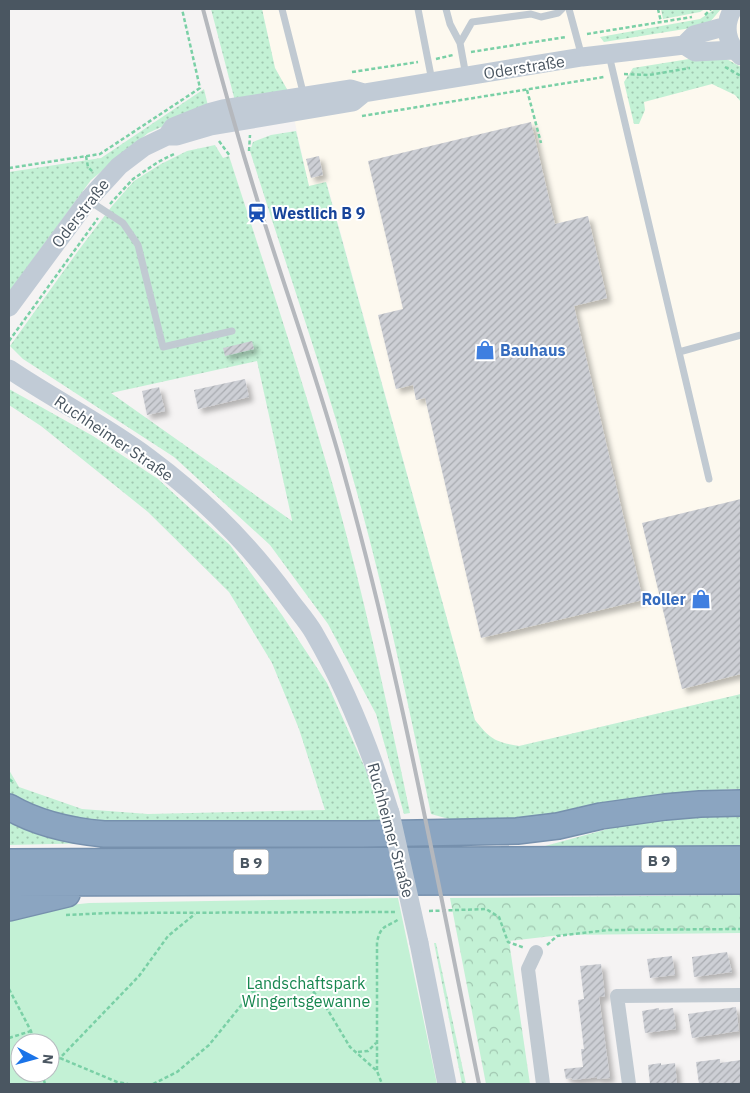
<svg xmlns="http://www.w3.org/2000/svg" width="750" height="1093" viewBox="0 0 750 1093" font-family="'IBM Plex Sans',sans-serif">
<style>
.commercial{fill:#fdf9ef}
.grass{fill:url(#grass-dots);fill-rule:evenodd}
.forest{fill:url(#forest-crowns)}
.green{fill:#c3f1d5;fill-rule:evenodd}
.building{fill:url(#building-hatch);filter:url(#shadow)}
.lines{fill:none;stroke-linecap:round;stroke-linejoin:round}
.highway-casing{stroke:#7690ad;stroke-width:28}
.path{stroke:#7ad0a6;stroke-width:2.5;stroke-dasharray:4 2.5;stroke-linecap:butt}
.lane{stroke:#c1cad2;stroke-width:7}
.street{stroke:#c1cad2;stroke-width:14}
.secondary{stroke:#c1cbd6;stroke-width:19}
.highway{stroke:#8ba5c1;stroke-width:25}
.rail{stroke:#b5b8bd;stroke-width:4}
.secondary-bridge{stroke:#c1cbd6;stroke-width:19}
.labels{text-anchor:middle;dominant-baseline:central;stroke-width:4;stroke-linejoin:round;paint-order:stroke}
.shield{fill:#fff;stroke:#808990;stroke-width:1}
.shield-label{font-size:15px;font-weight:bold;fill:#4a5661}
.street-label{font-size:16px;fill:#4a5661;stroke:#fff}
.transit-label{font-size:16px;font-weight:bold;fill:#164399;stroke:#fff;text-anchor:start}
.shop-label{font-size:16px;font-weight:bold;fill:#366cbe;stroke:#fff;text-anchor:start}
.park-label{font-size:16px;fill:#17864f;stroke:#fff}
</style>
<defs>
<pattern id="grass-dots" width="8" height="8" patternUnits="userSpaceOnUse" patternTransform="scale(1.25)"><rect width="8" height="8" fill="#c3f1d5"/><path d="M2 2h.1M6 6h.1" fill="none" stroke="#a0c6b0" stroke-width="1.8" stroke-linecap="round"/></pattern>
<pattern id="forest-crowns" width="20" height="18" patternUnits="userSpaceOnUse" patternTransform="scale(1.25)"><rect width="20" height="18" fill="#c3f1d5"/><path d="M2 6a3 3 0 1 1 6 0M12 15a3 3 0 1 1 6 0" fill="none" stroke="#a0c6b0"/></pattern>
<pattern id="building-hatch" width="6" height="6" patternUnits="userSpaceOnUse" patternTransform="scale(1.25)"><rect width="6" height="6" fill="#cdcfd5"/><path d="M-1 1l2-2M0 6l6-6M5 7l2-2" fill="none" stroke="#a8abb0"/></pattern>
<filter id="shadow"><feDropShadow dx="4.5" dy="4.5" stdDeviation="2.5" flood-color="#0004"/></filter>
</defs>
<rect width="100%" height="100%" fill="#f5f3f3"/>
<path class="commercial" d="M262,9H741V694L519,746L499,743L486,734L475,720L327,183L309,186L288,91L275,68Z"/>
<path class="grass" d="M211,9H262L275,68L288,91L235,101Z
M661,9H705L700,12L663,19Z
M715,9H721L710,22L691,28L604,42L600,37L700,19Z
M714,55L721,56L741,67V102L735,95L712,84L644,102L645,110L639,124H634L624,82L633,68Z
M204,89L208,106L148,133L91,180L9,292V172L101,158Z
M296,131L309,186L326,182L475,720C490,739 495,742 519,746L741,694V789H731L609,803L540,821L467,824L431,814C407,698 383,582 350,468C320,361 283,257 250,151L253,142L271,135Z
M215,145L223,158L229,156C263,261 298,366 329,472C362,585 386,699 410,813L404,814L376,714L328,624L270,545L174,457L23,359L10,346L78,251L112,206L134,181L161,164L187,151ZM257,361L292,520V521L111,393Z
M9,389L93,436L158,479L230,545L282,615L327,683L373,786L382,826L64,821L9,797V770L19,787L82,809L148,814L325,810L299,729L272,663L229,592L148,512L41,426L9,405Z
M741,813V851L523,852L626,824L677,815Z
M9,818L97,843L9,845Z
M434,943H436L466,1084H462Z"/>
<path class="forest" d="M741,895V933L561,935L509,941L530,1084H486L450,898Z"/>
<path class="green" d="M398,898L437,1084H9V919L42,908L89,903ZM20,1043H50V1073H20Z"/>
<path class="building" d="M531,122L555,224L588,216L607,298L574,306L643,600L481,638L425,398L416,400L413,385L396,389L378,315L403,309L368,161Z
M319,156L323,175L311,178L306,159Z
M252,341L254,349L225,356L223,348Z
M245,379L249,397L198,409L194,390Z
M159,387L165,411L147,415L142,391Z
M741,499V674L682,689L642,523Z
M727,952L732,972L694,977L692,957Z
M672,956L675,975L650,978L647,959Z
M601,964L605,996L599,997L610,1078L597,1079V1077L591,1078L572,1080V1078L566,1079L564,1069L583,1067L581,1049H584L578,1000L584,999L580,966Z
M736,1007L739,1031L692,1038L688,1014Z
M659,1008V1010L673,1008L676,1029L645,1033L642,1011Z
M720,1059V1063L741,1060V1084H699L696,1062Z
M661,1063V1065L675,1063L677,1084H650L648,1065Z"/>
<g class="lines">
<defs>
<path id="highway" d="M9,807C38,824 71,831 104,834H364L517,831L558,826L601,816L665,807L700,804L741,803
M9,862L741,859
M9,883L741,881
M9,908L67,894"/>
</defs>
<use href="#highway" class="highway-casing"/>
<path class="path" d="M658,9L661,22
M705,15L711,9
M587,34L692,17
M471,52L566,37
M436,59L453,55
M725,67L741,76
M352,72L418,62
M624,74L649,75L690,68
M527,90L541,143
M362,116L604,77
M219,141L230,156
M249,151L250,135
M86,156L88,167L93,172
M9,168L100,154L200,88L182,9
M110,204L133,179L158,162L176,153
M9,341L98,218
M9,779L13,782
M429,911L486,909L499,917L508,942L525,948
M66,915L109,913L396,912
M547,945L557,936L609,930L741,929
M9,989L31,1031L34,1043
M9,1038L31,1031
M358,1052L368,1051L376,1043
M60,1058L117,1082L128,1084
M50,1060L60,1058L139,976L168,936L195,914
M377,1070V942C381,924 386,928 399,919
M42,1073L45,1084
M153,1084L177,1072L209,1045L252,992L269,985L288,983L301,985L312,990L326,1007L350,1047L377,1071L382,1084"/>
<path class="lane" d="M282,9L304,96
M418,9L432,81
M446,9L450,24L460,43L466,76
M569,9L582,57
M460,43L472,22L531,14L541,17L558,13L562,9
M609,55L679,352L741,335
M88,200L123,223L138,245L163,347L232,331
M679,352L709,479"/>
<path class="street" d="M536,952L528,969L543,1084
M629,1084L617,996L741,995"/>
<path class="secondary" d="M733,9C723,25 726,44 741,56
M684,45L695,52L734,50
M167,136L173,127L208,113L223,109L351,89L364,93L582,57L684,45L694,35L727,26
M9,307L88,200L119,166L144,147L167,136H177L211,126L353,102L364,93
M9,369C55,400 105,425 149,458C203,498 250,545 289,599C297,610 307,621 314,633C347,690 371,751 390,813
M419,943L447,1084"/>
<use href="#highway" class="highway"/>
<path class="rail" d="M203,9C220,74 238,138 258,202C286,293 319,382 344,474C400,674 437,880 479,1084"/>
<path class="secondary-bridge" d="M390,813L419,943"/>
</g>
<defs>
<symbol id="station-bare" viewBox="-9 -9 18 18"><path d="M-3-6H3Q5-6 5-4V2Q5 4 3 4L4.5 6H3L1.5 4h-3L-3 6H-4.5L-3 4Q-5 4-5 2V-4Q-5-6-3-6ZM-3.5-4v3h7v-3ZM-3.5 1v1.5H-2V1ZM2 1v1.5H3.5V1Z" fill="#1a4fb4" stroke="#fff" stroke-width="2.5" paint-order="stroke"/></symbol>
<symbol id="shop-bare" viewBox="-9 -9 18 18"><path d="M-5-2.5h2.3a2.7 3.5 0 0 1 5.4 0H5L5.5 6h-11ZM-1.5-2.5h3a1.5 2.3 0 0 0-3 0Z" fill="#3f7fe0" stroke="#fff" stroke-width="2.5" paint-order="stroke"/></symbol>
</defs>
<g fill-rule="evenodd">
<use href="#station-bare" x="243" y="199" width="28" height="28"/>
<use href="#shop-bare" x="471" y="336" width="28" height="28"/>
<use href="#shop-bare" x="687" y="585" width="28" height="28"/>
</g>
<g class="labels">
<g class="shield">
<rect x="641.5" y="847.5" width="35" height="25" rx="4"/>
<rect x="233.5" y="849.5" width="35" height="25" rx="4"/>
</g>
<g class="shield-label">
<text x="659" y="860">B 9</text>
<text x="251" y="862">B 9</text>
</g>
<g class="street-label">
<text transform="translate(524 67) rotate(-9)">Oderstraße</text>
<text transform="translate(80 213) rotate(-52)">Oderstraße</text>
<text transform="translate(114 438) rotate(34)">Ruchheimer Straße</text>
<text transform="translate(391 830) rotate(75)">Ruchheimer Straße</text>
</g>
<g class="transit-label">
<text x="272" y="213">Westlich B 9</text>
</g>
<g class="shop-label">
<text x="500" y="350">Bauhaus</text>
<text x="686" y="599" text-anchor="end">Roller</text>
</g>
<g class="park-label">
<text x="306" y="983">Landschaftspark<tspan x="306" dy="18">Wingertsgewanne</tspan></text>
</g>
</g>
<rect width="750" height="1093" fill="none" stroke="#4a5661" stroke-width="20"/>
<g transform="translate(35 1058) rotate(96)"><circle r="24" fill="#ffffff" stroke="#b7bbc0"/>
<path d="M0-4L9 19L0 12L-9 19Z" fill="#1a73e8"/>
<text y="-8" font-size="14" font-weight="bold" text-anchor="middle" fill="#4a5661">N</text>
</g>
</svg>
